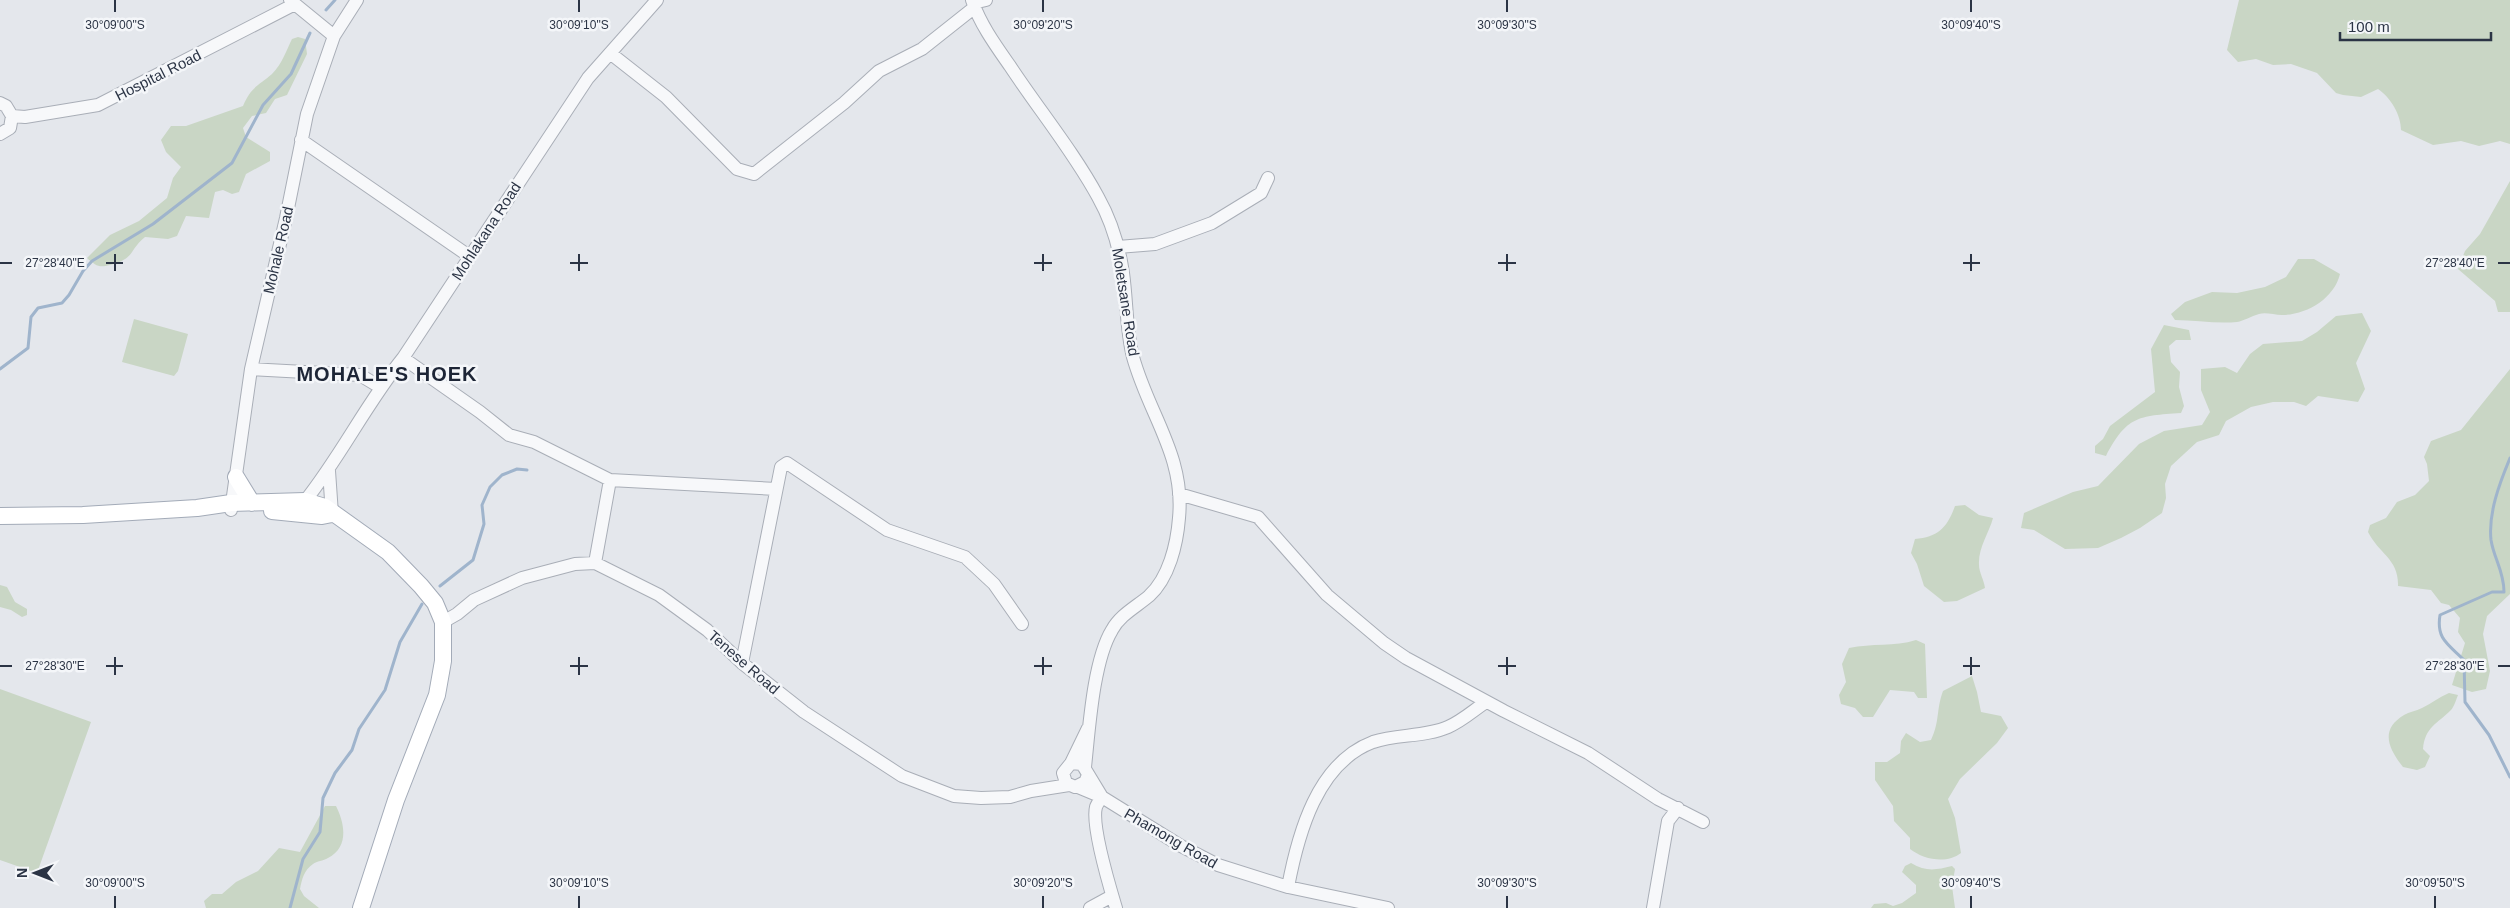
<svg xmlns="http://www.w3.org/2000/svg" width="2510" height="908" viewBox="0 0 2510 908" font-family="Arial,sans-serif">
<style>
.green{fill:#c9d6c5}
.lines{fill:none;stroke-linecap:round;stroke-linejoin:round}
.stream{stroke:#9fb4cc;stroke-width:3}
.minor-casing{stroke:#a9aeb7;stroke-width:14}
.major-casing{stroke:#a3abb8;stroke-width:18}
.minor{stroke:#f7f8fa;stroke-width:12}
.major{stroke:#fff;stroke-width:16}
.ticks{fill:none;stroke:#2b3445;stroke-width:2}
.labels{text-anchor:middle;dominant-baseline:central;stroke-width:5;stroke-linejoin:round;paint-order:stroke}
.street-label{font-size:15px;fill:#2b3445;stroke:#f4f6f9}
.district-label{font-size:20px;font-weight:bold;letter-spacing:1px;fill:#1d2536;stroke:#f4f6f9}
.ticks-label{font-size:12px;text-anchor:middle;fill:#2b3445;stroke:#f4f6f9;stroke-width:5;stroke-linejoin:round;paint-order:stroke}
</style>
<rect width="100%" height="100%" fill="#e4e7ec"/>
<path class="green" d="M2239,0H2510V144L2500,141L2479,146L2461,141L2433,145L2401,130C2401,115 2391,98 2378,89L2361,97L2343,95L2336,93L2317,73L2291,64L2273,65L2256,59L2238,62L2227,50Z
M298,37L305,39L307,54L287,95L275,99L266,113L252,116L243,128L246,137L270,152V161L246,174L239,192L232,194L223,190L215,192L209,218L186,216L177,236L168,239L145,237C128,251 136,258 110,265C99,268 96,266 87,258L110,235L139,221L167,198L173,178L181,167L166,152L161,140L171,126H186L243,106C251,87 258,86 272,74C282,64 286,51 292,39Z
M2510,181V312H2498L2495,301L2458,269L2465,251L2480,234Z
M2298,259H2314L2340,274C2334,299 2306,315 2282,315C2274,315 2266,312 2259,314C2251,316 2244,321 2237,322C2217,324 2195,320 2175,320L2171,314L2185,302L2212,292L2237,293L2265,287L2286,277Z
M2362,313L2371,331L2356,363L2365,389L2358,402L2318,396L2306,406L2294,402H2273L2251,407L2226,421L2219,435L2197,442L2171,466L2165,484L2166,498L2162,513L2140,528L2121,538L2098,548L2065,549L2034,530L2021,528L2024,513L2073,492L2098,486L2139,444L2164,431L2202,425L2210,412L2201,390V369L2225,367L2237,373L2250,354L2263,344L2302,341L2317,332L2336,316Z
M134,319L188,334L178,371L174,376L122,362Z
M2164,325L2189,330L2191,340H2176L2169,346L2171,362L2180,372L2179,387L2184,406L2181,413C2138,416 2127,416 2106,456L2095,453V446L2103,439L2110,426L2155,392L2151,349Z
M2510,369V594L2487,616L2483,634L2490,671L2486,689L2472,692L2452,685L2465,643L2458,632L2460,618L2449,605L2441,603L2431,590L2398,586C2399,559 2379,554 2368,532L2370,525L2386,518L2397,502L2415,495L2429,481L2427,464L2424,457L2431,441L2461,430Z
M1965,505L1979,515L1993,518C1989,533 1978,548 1979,565C1979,572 1984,580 1985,588L1957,601L1944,602L1924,586L1917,564L1911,553L1915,539C1938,537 1947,528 1955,506Z
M0,585L7,587L15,602L27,609V615L22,617L11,610L0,607Z
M1916,640L1925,644L1927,698H1918L1914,692L1890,690L1873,717H1863L1855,708L1841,704L1839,695L1846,682L1842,664L1849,648C1872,643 1894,647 1916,640Z
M1972,676L1977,692L1981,712L2001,716L2008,728L1997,743L1960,779L1948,799L1955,818L1961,853C1947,864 1924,860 1910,849V838L1894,821L1893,806L1875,780V762H1887L1900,753L1901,741L1906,733L1920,742L1931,740C1940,721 1936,710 1943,691Z
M0,689L91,722L37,873L0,860Z
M2449,693L2458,695C2456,700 2454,707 2451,710C2437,724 2425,727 2423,749L2430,756L2425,767L2417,770L2403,767C2389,749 2379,730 2404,715C2409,712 2416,711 2422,708C2431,704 2439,697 2449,693Z
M325,806H336C345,824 349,847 328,858C323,861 317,861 313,864C304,870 302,879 300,889L304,896L319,908H206L204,901L212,894H222L236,882L258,871L279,848L300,852Z
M1911,863C1926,872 1936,870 1952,866L1955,869L1952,886L1955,908H1871L1874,904L1886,903L1893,906L1902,903L1916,893V885L1902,872L1905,866Z"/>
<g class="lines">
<path class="stream" d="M326,10L335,0
M0,369L28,348L31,317L38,308L62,303L69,295L83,271L92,261L153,224L232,163L263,105L291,74L310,33
M2510,458C2500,482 2488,513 2491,540C2494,559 2504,571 2504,592H2492L2440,615C2436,639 2448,644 2464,660L2465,702L2489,735L2510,777
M440,586L473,560L484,524L482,505L490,487L502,475L517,469L527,470
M290,908L303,859L320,832L323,798L335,773L352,750L359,729L385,690L400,642L422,604"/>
<defs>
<path id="minor" d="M290,0L334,36
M972,0C980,24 996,46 1010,66C1039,110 1073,151 1098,197C1111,220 1119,246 1123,273C1127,301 1126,330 1133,357C1149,415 1185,456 1179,518C1177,544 1169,578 1149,596C1136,607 1120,615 1112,630C1093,661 1089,731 1085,767
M973,3L986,0
M610,53L666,97L737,169L754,174L844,103L879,71L922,49L975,7
M0,103L6,106L12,116L10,128L0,134
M12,116L25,117L98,105L295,4
M301,140L469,256
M1118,247L1155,244L1212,223L1261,193L1268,178
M403,358L480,412L509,435L534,442L610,480L776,489
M251,369L360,375L380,387
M329,471L332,514
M1179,494L1258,517L1327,595L1384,643L1406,658L1504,711L1588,753L1658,799L1703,822
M303,507L305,501C341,456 366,404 403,358L588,78L657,0
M231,510L251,369L286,218L307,114L334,36L357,0
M595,563L610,480
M443,622L457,614L474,600L522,578L575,564L595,563L659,595L707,630L742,663L804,712L902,776L954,796L981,798L1010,797L1031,791L1069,785
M742,663L781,467L787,463L887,530L965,557L994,584L1022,624
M1071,763L1088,728
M1088,775L1085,782L1075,787L1066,783L1063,773L1071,763L1082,764L1102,797
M1078,787L1102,797L1181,846L1218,865L1288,887L1388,908
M1102,797C1100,800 1097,804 1096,807C1091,826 1110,888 1116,908
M1288,887C1298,834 1317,763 1373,742C1397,734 1425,737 1448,727C1462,721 1474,710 1486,702
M1090,908L1112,896
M1653,908L1668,821L1678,808"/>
<path id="major" d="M236,477L252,503
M272,511L322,516L332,514
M0,516L83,515L197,508L231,503L305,501L325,507L388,552L421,586L435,603L443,622V661L437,695L396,800L361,908"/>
</defs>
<use href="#minor" class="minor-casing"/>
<use href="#major" class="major-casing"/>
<use href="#minor" class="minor"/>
<use href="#major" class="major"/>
</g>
<path class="ticks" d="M115,0V12M579,0V12M1043,0V12M1507,0V12M1971,0V12M115,254V271M579,254V271M1043,254V271M1507,254V271M1971,254V271M0,263H12M106,263H123M570,263H588M1034,263H1052M1498,263H1516M1963,263H1980M2498,263H2510M115,657V675M579,657V675M1043,657V675M1507,657V675M1971,657V675M0,666H12M106,666H123M570,666H588M1034,666H1052M1498,666H1516M1963,666H1980M2498,666H2510M115,896V908M579,896V908M1043,896V908M1507,896V908M1971,896V908M2435,896V908"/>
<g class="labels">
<g class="street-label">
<text transform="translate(158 75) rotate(-27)">Hospital Road</text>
<text transform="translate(486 231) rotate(-57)">Mohlakana Road</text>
<text transform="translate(278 250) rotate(-77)">Mohale Road</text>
<text transform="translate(1126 302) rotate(81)">Moletsane Road</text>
<text transform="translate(744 662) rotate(41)">Tenese Road</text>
<text transform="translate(1171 838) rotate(30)">Phamong Road</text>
</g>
<g class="district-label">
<text x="387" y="374">MOHALE'S HOEK</text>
</g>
</g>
<g class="ticks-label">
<text x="115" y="29">30°09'00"S</text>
<text x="579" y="29">30°09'10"S</text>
<text x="1043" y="29">30°09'20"S</text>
<text x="1507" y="29">30°09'30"S</text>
<text x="1971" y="29">30°09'40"S</text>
<text x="2455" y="267">27°28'40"E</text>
<text x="55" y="267">27°28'40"E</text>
<text x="2455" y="670">27°28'30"E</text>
<text x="55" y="670">27°28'30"E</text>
<text x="115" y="887">30°09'00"S</text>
<text x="579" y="887">30°09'10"S</text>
<text x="1043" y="887">30°09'20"S</text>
<text x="1507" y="887">30°09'30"S</text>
<text x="1971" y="887">30°09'40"S</text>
<text x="2435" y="887">30°09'50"S</text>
</g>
<g transform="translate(35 873) rotate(270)" stroke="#f4f6f9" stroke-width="4" paint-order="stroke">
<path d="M0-4L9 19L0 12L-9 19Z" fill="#2b3445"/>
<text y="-8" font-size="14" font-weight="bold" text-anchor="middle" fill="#2b3445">N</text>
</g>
<path d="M2340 32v8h151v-8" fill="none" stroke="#2b3445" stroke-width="2.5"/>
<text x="2348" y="32" font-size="15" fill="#2b3445" stroke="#f4f6f9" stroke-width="4" paint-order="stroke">100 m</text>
</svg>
